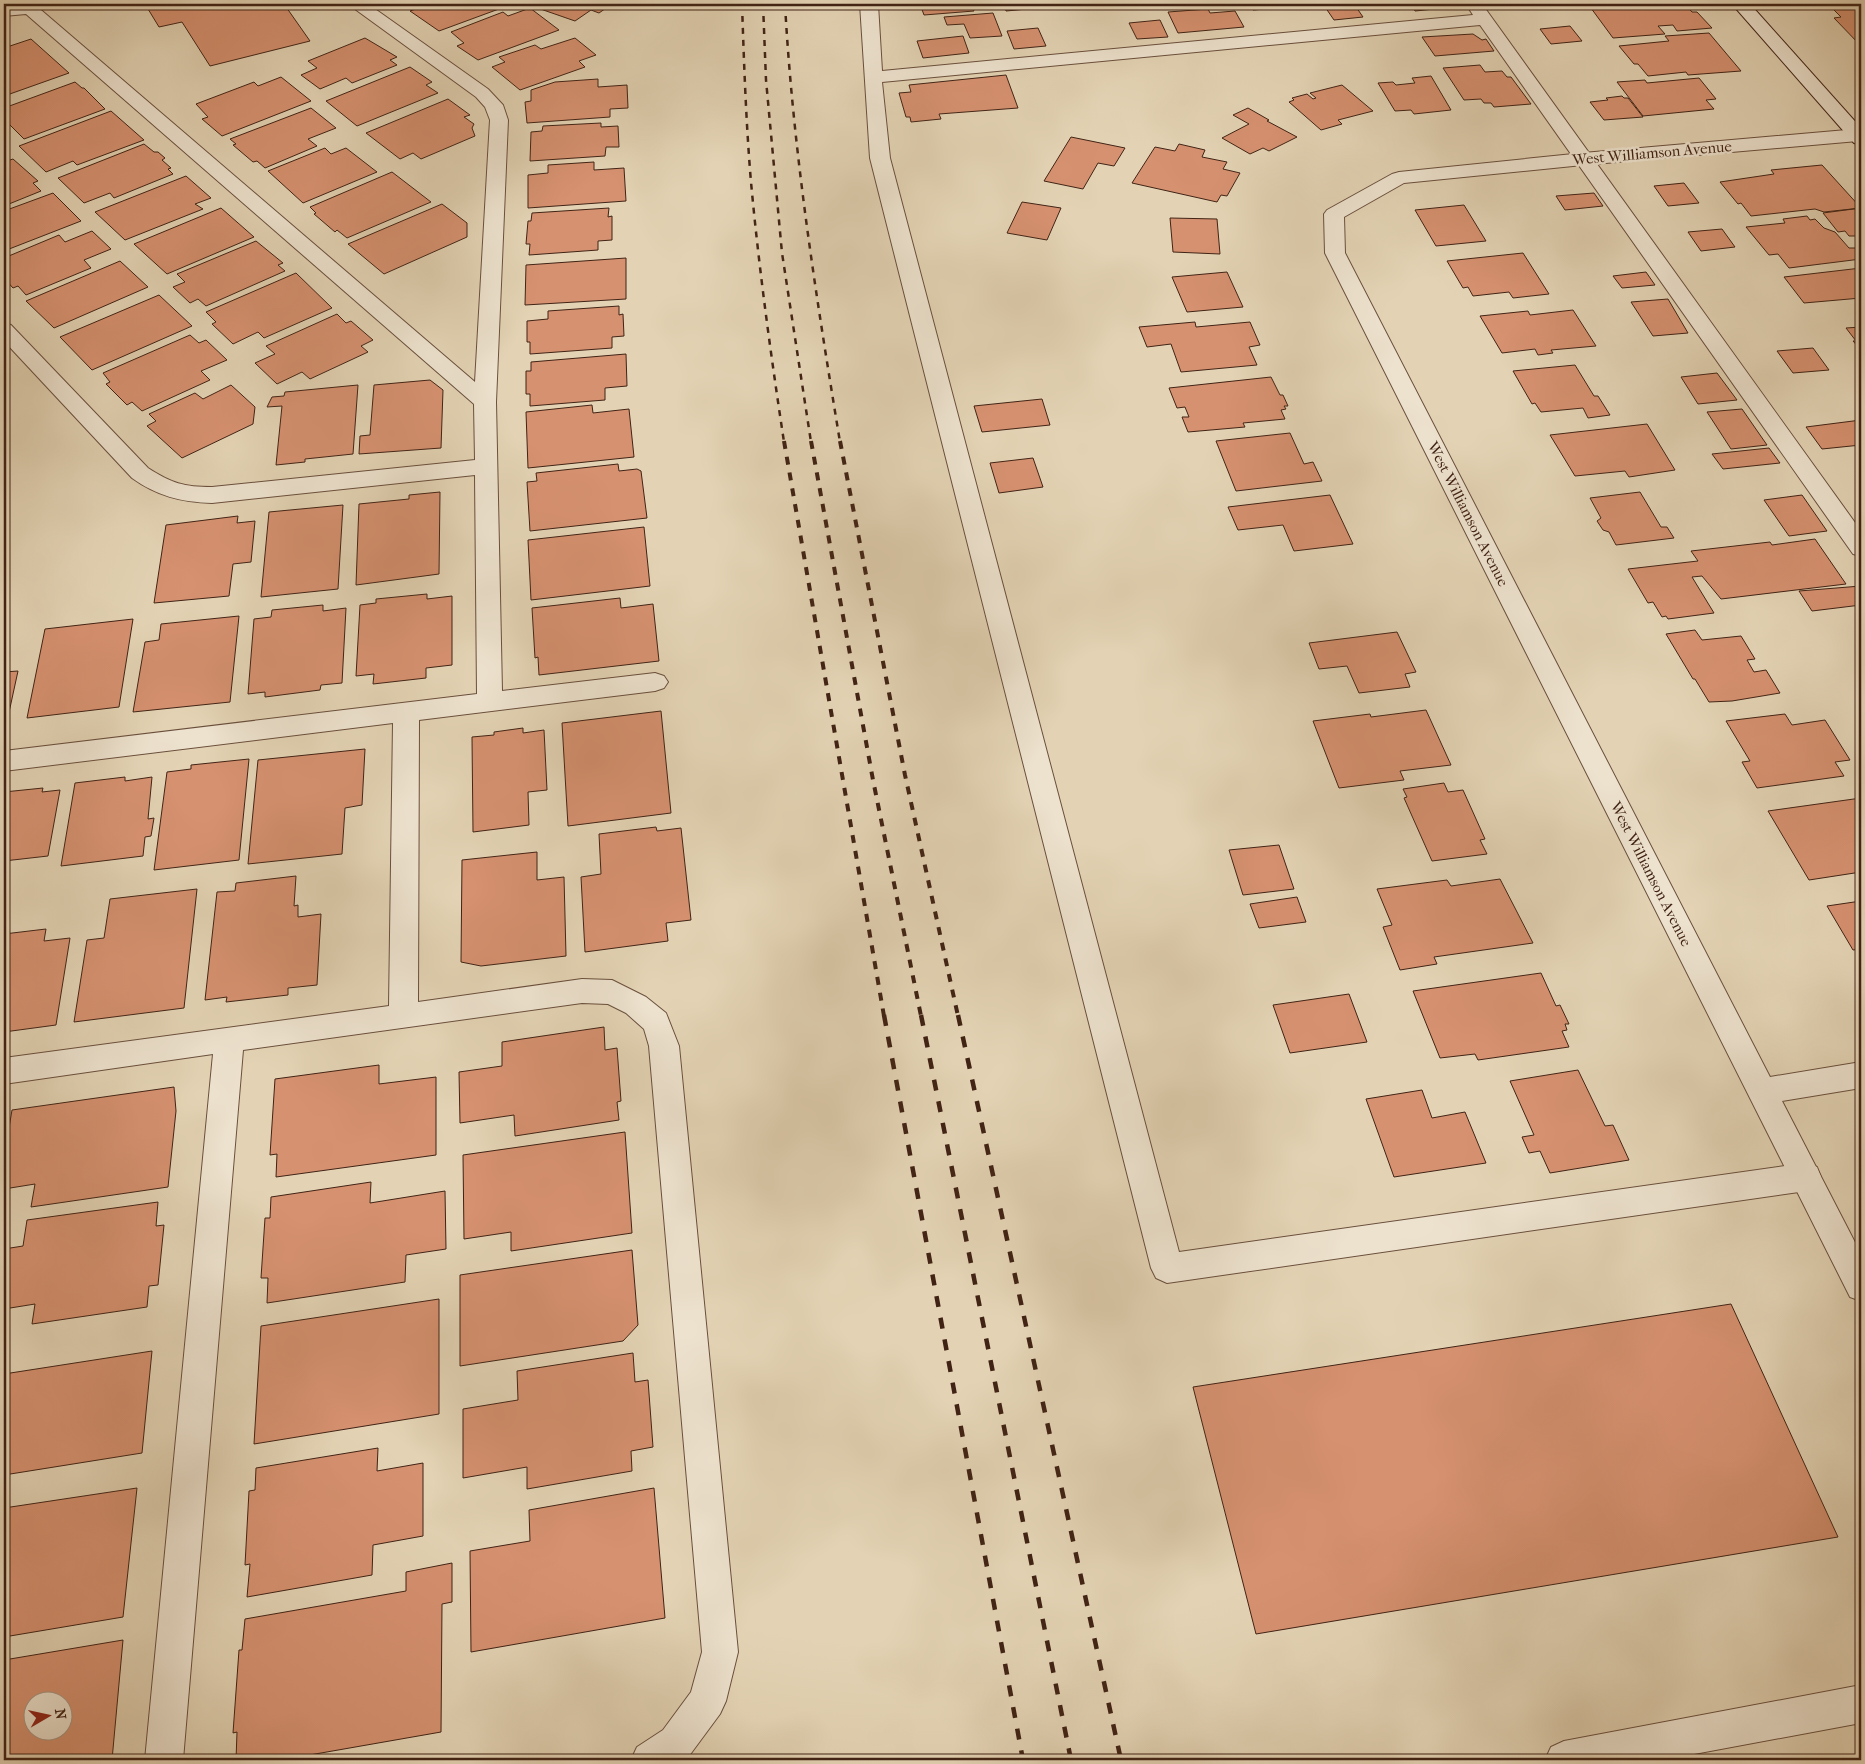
<svg xmlns="http://www.w3.org/2000/svg" width="1865" height="1764" viewBox="0 0 1865 1764" font-family="'IM FELL French Canon',serif">
<style>
.building{fill:#d69170;stroke:#412315;fill-rule:evenodd}
.lines{fill:none;stroke-linecap:round;stroke-linejoin:round}
.service-casing{stroke:#6a4f3d;stroke-width:2}
.minor-casing{stroke:#6a4f3d;stroke-width:2}
.secondary-casing{stroke:#412315;stroke-width:2}
.service{fill:#ede2ce;fill-rule:evenodd}
.minor{fill:#ede2ce;fill-rule:evenodd}
.secondary{fill:#ede2ce;fill-rule:evenodd}
.rail-far2{stroke:#412315;stroke-width:2.5;stroke-dasharray:6 6;stroke-linecap:butt}
.rail-far1{stroke:#412315;stroke-width:4;stroke-dasharray:8 8;stroke-linecap:butt}
.rail{stroke:#412315;stroke-width:4.5;stroke-dasharray:11 11;stroke-linecap:butt}
.labels{text-anchor:middle;dominant-baseline:central;stroke-width:5;stroke-linejoin:round;paint-order:stroke}
.street-label{font-size:15px;fill:#412315;stroke:#ede2ce}
</style>
<rect width="100%" height="100%" fill="#e3d3b4"/>
<filter id="stains"><feTurbulence type="fractalNoise" baseFrequency=".004" numOctaves="4"/><feColorMatrix values="0 0 0 0 .2 0 0 0 0 .09 0 0 0 0 .02 0 0 0 .5 -.17"/></filter>
<radialGradient id="worn" r=".72"><stop offset=".6" stop-color="#630" stop-opacity="0"/><stop offset="1" stop-color="#630" stop-opacity=".3"/></radialGradient>
<path class="building" d="M145,4H284L310,41L210,66L182,22L159,27Z
M414,4H504L507,6L439,31L410,11L419,8Z
M531,4H612L599,13L591,10L575,21L529,5Z
M920,4H971L974,11L924,15Z
M1004,4H1037L1038,8L1006,11Z
M1249,4H1276L1278,8L1253,10Z
M1323,4H1354L1363,17L1334,20Z
M1411,4H1462L1464,6L1415,11Z
M1522,4H1553L1554,5L1525,8Z
M1588,4H1685L1692,12H1697L1712,28L1677,31L1673,25L1658,26L1665,34L1613,38Z
M1828,4H1861V46L1834,18L1841,17Z
M530,8L559,30L478,60L457,46L464,43L451,32L503,12L508,16Z
M1208,9L1210,13L1235,11L1244,27L1178,33L1168,12Z
M993,13L1002,36L970,38L964,24L947,25L944,17Z
M1160,20L1168,37L1137,39L1129,23Z
M1570,26L1582,41L1551,44L1540,29Z
M1038,28L1046,46L1014,49L1007,31Z
M1709,33L1741,71L1688,75L1686,72L1648,76L1638,64H1634L1619,46L1669,41L1665,36Z
M1473,34L1482,40L1486,39L1494,51L1435,56L1422,37Z
M963,36L969,53L923,58L917,41Z
M365,38L397,57L390,60L397,65L352,83L346,78L320,89L301,75L317,68L308,61Z
M575,38L596,55L579,61L585,67L520,90L492,67L505,62L499,57L535,45L541,49Z
M31,39L69,73L7,95L4,92V48Z
M1480,65L1485,72L1502,71L1507,77H1511L1531,104L1494,107L1491,103H1484L1481,99L1464,100L1443,68Z
M410,67L432,82L426,85L438,93L357,126L326,101Z
M1006,75L1018,108L939,114L941,119L911,122L910,117H906L899,93L911,92L909,85Z
M1431,76L1451,110L1414,114L1411,110L1395,111L1378,83L1393,82L1396,85L1415,83L1412,78Z
M281,77L311,101L222,136L202,119L208,117L196,104L254,82L258,86Z
M1699,78L1716,99L1706,100L1714,109L1643,116L1617,82L1645,80L1647,83Z
M598,79V87L627,85L628,108L610,109V117L527,123L525,102L531,101V90L555,82Z
M75,82L82,88H84L105,109L24,139L4,119V108Z
M1342,85L1373,111L1338,120L1342,124L1321,130L1289,102L1294,100L1292,98L1307,94L1313,99L1316,98L1310,93Z
M1622,96L1624,98H1628L1643,117L1604,120L1590,102L1608,100L1606,98Z
M448,99L470,115L464,117L474,124L472,128L475,136L421,159L413,153L400,159L366,133Z
M311,108L336,128L308,139L317,146L265,168L257,161L253,162L233,145L236,144L230,139Z
M1248,108L1269,120L1267,121L1297,137L1269,151L1263,148L1250,154L1222,138L1249,124L1233,115Z
M111,111L144,140L77,165L73,161L46,172L19,146Z
M601,123V127L618,126L619,147H606L605,156L530,161L531,132L542,131L543,126Z
M1071,137L1125,148L1114,166L1098,163L1083,189L1044,181Z
M144,144L154,152H158L165,158L162,160L171,168L168,169L173,174L114,198L110,193L84,203L58,178Z
M1179,144L1205,150L1202,157L1227,162L1223,169L1240,173L1227,196L1221,195L1217,202L1132,183L1155,147L1175,151Z
M325,148L331,154L346,148L377,172L303,203L268,171Z
M13,159L38,181L33,183L41,191L4,206V162Z
M594,162V170L624,168L626,201L528,208V175L548,173V165Z
M1822,165L1861,208L1824,212L1815,209L1751,216L1741,203L1738,204L1720,182L1774,174L1771,170Z
M392,172L431,202L347,238L337,230L335,232L314,214L316,213L310,207Z
M186,176L211,198L195,204L203,209L125,240L95,212Z
M1684,183L1699,203L1668,206L1654,186Z
M53,193L81,221L4,251V211Z
M1594,193L1603,206L1565,210L1556,196Z
M1022,202L1061,208L1047,240L1007,233Z
M442,204L467,223V237L384,274L348,244Z
M1464,205L1486,241L1436,246L1415,210Z
M221,208L254,237L167,274L134,244Z
M609,208L608,217L612,216V240L598,241V250L529,255L530,244H526L528,221H531L532,213Z
M1861,208V240L1855,236H1849L1845,231L1838,232L1823,213Z
M1807,216L1810,220L1815,219L1824,228L1835,232L1849,248H1855L1861,255V259L1789,268L1778,254L1769,255L1746,227L1785,223L1783,219Z
M1170,218L1217,219L1220,254L1173,252Z
M1722,229L1735,247L1701,251L1688,232Z
M92,231L111,249L84,260L91,268L26,295L18,286L13,288L4,278V258L59,235L65,242Z
M256,241L283,263L278,265L285,271L206,306L198,299L190,303L173,287L185,282L177,274Z
M1523,253L1549,294L1513,298L1509,292L1473,296L1468,287L1463,288L1447,261Z
M626,258V299L525,305L526,265Z
M120,261L148,287L54,328L26,301Z
M1861,268V298L1804,303L1784,277Z
M1227,272L1243,307L1187,312L1172,277Z
M1646,272L1655,285L1622,288L1613,276Z
M296,273L332,308L264,338L258,332L233,344L212,324L216,322L206,312Z
M159,295L192,326L92,370L60,337Z
M1668,299L1688,333L1653,336L1631,302Z
M619,306V315L623,314L624,336L612,337V348L530,354V342H527V321L548,319V311Z
M1573,310L1596,346L1551,350L1553,353L1538,355L1535,349L1502,353L1480,316L1528,311L1530,315Z
M337,314L346,323L351,321L373,340L361,346L368,352L310,379L302,372L277,384L255,363L275,354L266,346Z
M1195,322L1196,327L1250,322L1260,345L1249,347L1257,365L1181,372L1171,344L1147,347L1139,327Z
M1861,327V349H1860L1853,341H1856L1846,328Z
M190,335L199,343L206,340L227,360L201,371L210,380L142,411L132,402L127,405L106,384L110,382L103,373Z
M1813,348L1829,370L1793,373L1777,351Z
M626,354L627,386L605,388V400L530,406V394H526V371H531V362Z
M1575,365L1594,396H1598L1610,415L1588,418L1583,408L1541,412L1535,403L1532,404L1513,371Z
M1717,373L1737,400L1698,404L1681,377Z
M1271,377L1280,395H1283L1288,406H1284L1286,409L1281,410L1285,419L1243,423L1245,427L1188,432L1182,417H1189L1185,407L1177,408L1169,388Z
M430,380L443,390L441,448L359,454L360,436L370,435L374,385Z
M231,385L255,407L253,424L182,458L147,426L156,421L149,414L195,393L203,399Z
M358,385L353,454L305,459V462L276,465L282,406L267,407L272,397L284,396L285,392Z
M1042,399L1050,425L982,432L974,406Z
M592,405L593,413L629,409L634,457L528,468L526,412Z
M1742,409L1767,445L1731,449L1707,412Z
M1861,420V445L1822,449L1806,427Z
M1647,424L1675,470L1629,477L1625,471L1575,476L1550,435Z
M1290,433L1304,464L1313,462L1322,481L1236,491L1216,441Z
M1769,448L1780,463L1723,469L1712,454Z
M1033,458L1043,487L999,493L990,463Z
M618,464L619,471L637,469L641,471L647,518L530,531L527,482L537,481L536,473Z
M440,492L439,574L356,585L359,504L409,499V495Z
M1640,492L1661,527H1667L1674,538L1616,545L1609,532L1603,530L1597,521L1601,518L1590,498Z
M1330,495L1353,544L1294,551L1283,525L1238,530L1228,507Z
M1802,495L1827,531L1789,536L1764,500Z
M343,505L338,589L261,597L269,512Z
M238,516L237,523L255,521L251,562L233,564L229,596L154,603L166,525Z
M644,527L650,586L531,600L528,540Z
M1815,539L1846,584L1721,599L1702,576L1692,577L1714,613L1668,619L1666,616L1662,617L1653,602L1648,603L1628,569L1698,561L1691,551L1770,542L1772,545Z
M1861,586V605L1812,611L1799,591Z
M427,594V599L452,596V665L426,668V678L373,684L374,674L356,676L360,605L376,603V599Z
M620,598L621,608L653,604L659,661L539,675L538,657L535,658L532,608Z
M323,605V611L346,608L342,683L321,685L320,690L265,697V692L248,694L254,619L271,617L272,610Z
M239,616L230,702L133,712L145,642L159,640L161,624Z
M133,619L119,707L27,718L45,629Z
M1695,630L1702,640L1741,636L1755,659L1747,660L1754,672L1766,670L1780,693L1732,701L1709,702L1695,679H1693L1666,634Z
M1397,632L1416,672L1405,674L1410,687L1359,693L1347,666L1319,669L1309,643Z
M18,671L8,717L4,718V672Z
M1426,710L1451,765L1400,771L1404,780L1339,788L1313,721L1370,714L1371,717Z
M661,711L671,813L568,826L562,723Z
M1785,714L1792,725L1825,720L1850,760L1835,762L1844,776L1757,788L1742,762L1750,761L1726,721Z
M523,728V733L544,730L547,790L528,792L529,825L473,832L472,737L494,735V732Z
M365,749L362,805L345,808L342,854L248,864L258,760Z
M249,759L239,860L154,870L167,772L191,769V765Z
M125,777V781L152,777L148,819L154,818L151,836L145,837L143,856L61,866L75,783Z
M1444,783L1448,792L1463,790L1485,839L1480,840L1487,854L1432,861L1404,798L1407,797L1403,789Z
M43,788L42,792L60,790L48,856L4,861V792Z
M1861,798V872L1809,880L1768,811Z
M656,827L657,831L681,828L691,920L666,923L668,941L585,952L581,877L601,874L599,834Z
M1279,845L1294,889L1243,895L1229,850Z
M537,852V880L564,877L566,956L481,966L461,962L462,860Z
M296,876L294,906L298,905V917L321,914L317,985L288,988V995L226,1002L227,997L205,1000L217,892L235,891L236,883Z
M1500,879L1533,943L1434,957L1437,964L1400,970L1383,927L1392,925L1377,889L1447,880L1451,886Z
M197,889L184,1008L74,1022L87,940L104,938L110,899Z
M1297,897L1306,922L1259,928L1250,904Z
M1861,901V949L1853,950L1827,906Z
M46,929L44,941L70,938L56,1025L4,1032V934Z
M1541,973L1556,1006L1560,1005L1569,1024H1565L1567,1030L1562,1031L1569,1047L1478,1060L1475,1054L1440,1058L1413,991Z
M1349,994L1367,1042L1290,1053L1273,1005Z
M604,1027L605,1050L617,1048L621,1101L617,1102L619,1120L515,1136L514,1115L460,1123L459,1072L502,1066V1042Z
M379,1065V1084L436,1077V1155L276,1177L277,1154L270,1155L275,1079Z
M1578,1070L1605,1126L1613,1125L1629,1160L1550,1173L1540,1151L1529,1153L1522,1137L1534,1135L1510,1081Z
M174,1087L176,1111L168,1187L31,1207L35,1184L4,1189V1158L12,1110Z
M1422,1090L1432,1118L1465,1112L1486,1163L1394,1177L1366,1099Z
M625,1132L632,1233L511,1251V1232L464,1239L463,1155Z
M371,1182L370,1203L445,1191L446,1249L406,1255L405,1282L267,1303L268,1278H261L265,1218H270L271,1197Z
M158,1202L156,1226L164,1225L158,1285L149,1286L147,1307L32,1324L35,1304L4,1309V1249L23,1246L27,1220Z
M632,1250L638,1325L623,1341L460,1366V1275Z
M439,1299V1414L254,1444L261,1326Z
M1731,1304L1838,1537L1256,1634L1193,1387Z
M152,1351L142,1453L4,1475V1374Z
M633,1353L635,1382L648,1380L653,1447L631,1451L632,1471L527,1489V1467L463,1478V1409L518,1400L517,1371Z
M378,1448L377,1471L423,1463V1536L373,1545L372,1575L247,1597L250,1564L245,1565L249,1491L255,1490L256,1468Z
M137,1488L123,1617L4,1637V1508Z
M654,1488L665,1618L471,1652L470,1551L530,1541L529,1510Z
M452,1563V1602L442,1604L441,1732L281,1760H236L237,1732L233,1733L239,1650H242L245,1619L406,1591V1572Z
M123,1640L112,1760H4V1660ZM32,1702H62V1732H32Z"/>
<g class="lines">
<defs>
<path id="service" d="M27,4H47L41,10L475,382L490,120L485,107L476,97L348,4H368L488,89L503,105L508,120L496,402L502,691L655,673L664,676L668,682L664,688L655,691L419,720L418,1002L582,979L612,980L646,997L666,1013L679,1046L738,1652L726,1701L720,1714L689,1756L683,1760H631L637,1747L663,1730L691,1692L702,1652L649,1046L644,1029L626,1013L608,1004L582,1003L243,1050L183,1760H145L213,1054L4,1084V1058L389,1006L393,723L4,771V751L477,694L475,475L212,503C181,502 157,496 132,478L4,341V323L11,325L148,468C171,483 184,487 212,487L475,460L474,404L26,14L4,16V6Z
M860,4H878L882,71L1473,15L1466,4H1482L1861,531V556L1853,554L1480,25L882,82L890,158L1179,1252L1806,1163L1817,1167L1821,1177L1817,1187L1806,1191L1167,1283L1156,1278L1151,1268L870,158Z
M1861,1685V1723L1662,1760H1545L1551,1747L1564,1741Z"/>
<path id="minor" d="M1858,129L1861,130V140L1858,141L1583,165L1404,183L1344,217L1345,253L1770,1077L1861,1062V1088L1782,1101L1861,1254V1301L1850,1297L1325,253L1324,214L1327,210L1392,174L1399,172L1583,153Z"/>
<path id="secondary" d="M1732,4H1750L1861,128V145L1854,143Z"/>
</defs>
<use href="#service" class="service-casing"/>
<use href="#minor" class="minor-casing"/>
<use href="#secondary" class="secondary-casing"/>
<use href="#service" class="service"/>
<use href="#minor" class="minor"/>
<use href="#secondary" class="secondary"/>
<path class="rail-far2" d="M742,4C744,63 746,123 751,182C759,269 771,356 784,442
M763,4L766,80L782,253L811,442
M785,4C793,151 816,296 840,442"/>
<path class="rail-far1" d="M784,441L884,1016
M811,441L873,780L921,1016
M840,441L905,775L958,1016"/>
<path class="rail" d="M884,1015L1023,1760
M921,1015L1071,1760
M958,1015L1121,1760"/>
</g>
<g class="labels">
<g class="street-label">
<text transform="translate(1652 153) rotate(-5)">West Williamson Avenue</text>
<text transform="translate(1468 514) rotate(63)">West Williamson Avenue</text>
<text transform="translate(1651 874) rotate(63)">West Williamson Avenue</text>
</g>
</g>
<rect width="1865" height="1764" fill="none" stroke="#e3d3b4" stroke-width="20"/>
<rect x="5" y="5" width="1855" height="1754" fill="none" stroke="#412315" stroke-width="2.5"/>
<rect x="10" y="10" width="1845" height="1744" fill="none" stroke="#412315"/>
<g transform="translate(48 1716) rotate(81)"><circle r="24" fill="#ede2ce" stroke="#a89684"/>
<path d="M0-4L9 19L0 12L-9 19Z" fill="#8f2418"/>
<text y="-8" font-size="14" font-weight="bold" text-anchor="middle" fill="#412315">N</text>
</g>
<rect width="100%" height="100%" filter="url(#stains)"/>
<rect width="100%" height="100%" fill="url(#worn)"/>
</svg>
